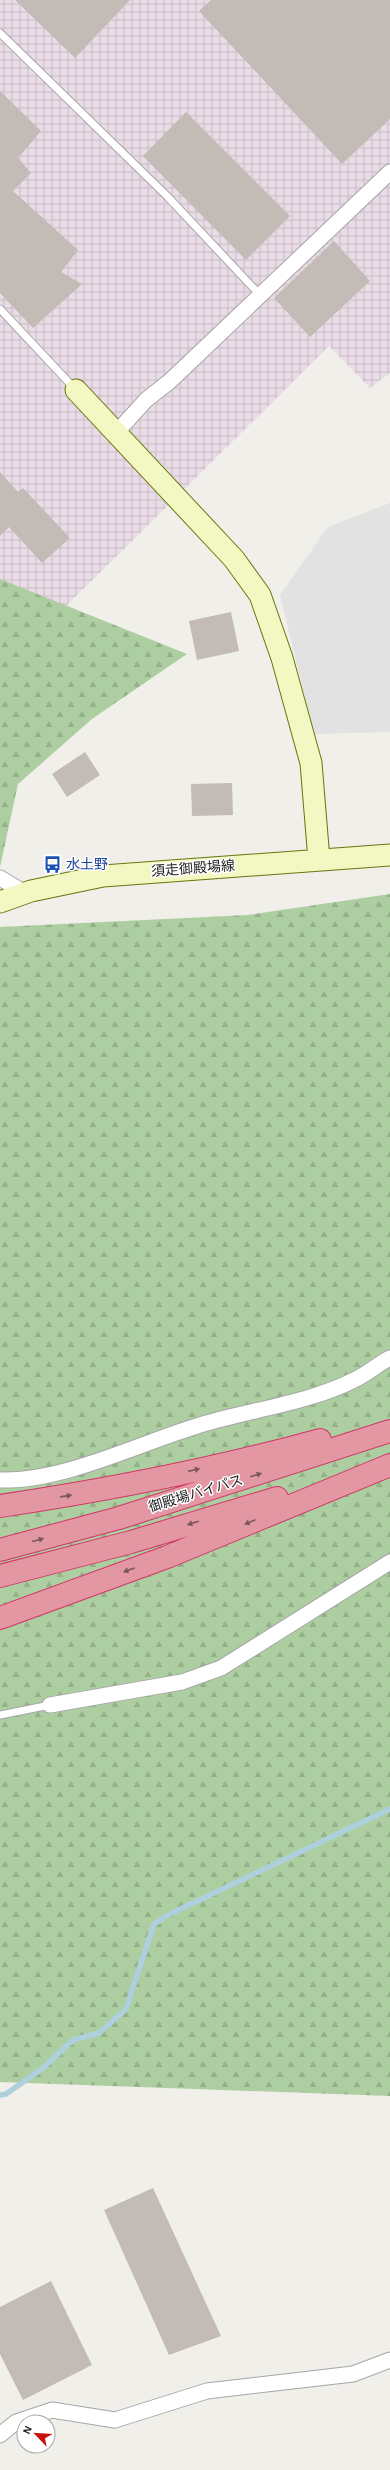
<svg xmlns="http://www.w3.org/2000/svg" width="390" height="2470" viewBox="0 0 390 2470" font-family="'Alegreya Sans','Noto Sans JP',sans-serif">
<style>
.industrial{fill:url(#industrial-grid)}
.forest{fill:url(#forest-firs)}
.parking{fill:#e2e2e2}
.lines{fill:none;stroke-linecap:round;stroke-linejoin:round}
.stream{stroke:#add0dc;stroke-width:5.5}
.building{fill:#c2bbb6}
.lane-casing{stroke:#a6a6a6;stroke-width:9}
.street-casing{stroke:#a6a6a6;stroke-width:17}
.secondary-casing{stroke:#68760c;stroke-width:23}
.highway-casing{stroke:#d23466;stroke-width:24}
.lane{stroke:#fff;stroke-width:7}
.street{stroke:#fff;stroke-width:15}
.secondary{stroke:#f3f7c2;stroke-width:21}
.highway{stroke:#e397a3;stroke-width:22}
.oneway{fill:#79575c}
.labels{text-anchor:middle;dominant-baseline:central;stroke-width:3;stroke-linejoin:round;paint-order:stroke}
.transit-label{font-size:14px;fill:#164399;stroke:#fff;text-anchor:start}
.street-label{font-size:14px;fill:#222;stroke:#fff}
</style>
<defs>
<pattern id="industrial-grid" width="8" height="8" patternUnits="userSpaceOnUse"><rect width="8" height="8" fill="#eadce7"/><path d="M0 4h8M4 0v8" fill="none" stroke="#c8bcc6"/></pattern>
<pattern id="forest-firs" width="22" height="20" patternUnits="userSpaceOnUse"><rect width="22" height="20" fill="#adcea1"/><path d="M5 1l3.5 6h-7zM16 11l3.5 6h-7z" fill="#95b18a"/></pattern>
</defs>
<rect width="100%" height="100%" fill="#f1efe9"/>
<path class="industrial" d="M0,0H390V373L370,388L329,346L46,626L0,594Z"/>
<path class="forest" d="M0,579L187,654L92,719L18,784L0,867Z
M390,894V2096L0,2082V927L248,915Z"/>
<path class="parking" d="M390,503V732L314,734L280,595L328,527Z"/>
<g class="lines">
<path class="stream" d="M0,2095L6,2094L43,2068L73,2040L99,2033L126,2009L154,1924L168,1915L390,1809"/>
</g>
<path class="building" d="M15,0H130L75,58Z
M211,0H390V119L342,164L199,11Z
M0,91L41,131L18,158L31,173L13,191L78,250L61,272L82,284L33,328L0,293Z
M186,112L290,216L246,260L143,156Z
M334,241L370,281L310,337L274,298Z
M0,472L18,492L23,488L70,538L42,563L9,527L0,536Z
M231,612L239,651L197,660L189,621Z
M85,752L100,775L67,797L52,774Z
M232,783L233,815L192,816L191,784Z
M153,2188L221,2336L169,2355L104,2210Z
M51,2281L92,2365L23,2400L0,2354V2307Z"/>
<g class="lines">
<defs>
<path id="lane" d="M0,33L167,196L260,295
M0,309L75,389
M0,1715L50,1705"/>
<path id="street" d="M116,433L146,400L170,381L390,172
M0,878L25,893
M0,1480C63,1482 140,1443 200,1425C249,1410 309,1403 354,1380C367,1374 378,1364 390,1358
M50,1705L182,1682L221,1668L390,1562
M0,2435L16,2422L52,2410L115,2420L207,2391L353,2374L390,2360"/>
<path id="secondary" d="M76,390L234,559L260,595L282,658L311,763L319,860
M0,902L31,891L103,876L390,855"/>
<path id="highway" d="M0,1506C107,1490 215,1469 320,1440
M0,1550L119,1518L390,1431
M0,1576L131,1542L277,1498
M0,1618L167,1557L390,1465"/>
</defs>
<use href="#lane" class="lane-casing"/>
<use href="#street" class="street-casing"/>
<use href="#secondary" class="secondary-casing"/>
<use href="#highway" class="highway-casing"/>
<use href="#lane" class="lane"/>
<use href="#street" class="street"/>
<use href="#secondary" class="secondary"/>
<use href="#highway" class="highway"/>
</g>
<defs><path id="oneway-solid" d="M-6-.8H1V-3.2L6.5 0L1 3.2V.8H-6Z"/></defs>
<g class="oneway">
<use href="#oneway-solid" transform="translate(194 1470) rotate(-13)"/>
<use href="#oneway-solid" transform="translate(256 1475) rotate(-17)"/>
<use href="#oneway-solid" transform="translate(66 1496) rotate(-8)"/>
<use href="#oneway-solid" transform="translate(250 1522) rotate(158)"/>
<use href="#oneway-solid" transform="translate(193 1523) rotate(163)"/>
<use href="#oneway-solid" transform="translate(38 1540) rotate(-15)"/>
<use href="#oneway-solid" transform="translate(129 1570) rotate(160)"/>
</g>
<defs>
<symbol id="bus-bare" viewBox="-9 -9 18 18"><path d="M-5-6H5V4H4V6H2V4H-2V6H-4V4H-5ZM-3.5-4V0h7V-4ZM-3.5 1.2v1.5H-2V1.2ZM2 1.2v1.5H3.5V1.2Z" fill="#1a4fb4" stroke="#fff" stroke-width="2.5" paint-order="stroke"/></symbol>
</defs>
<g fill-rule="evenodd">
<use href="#bus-bare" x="40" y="852" width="25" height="25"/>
</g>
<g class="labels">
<g class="transit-label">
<text x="66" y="865">水土野</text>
</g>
<g class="street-label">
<text transform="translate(193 869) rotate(-4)">須走御殿場線</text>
<text transform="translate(196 1494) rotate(-17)">御殿場バイパス</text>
</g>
</g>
<g transform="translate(36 2434) rotate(295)"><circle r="19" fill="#ffffff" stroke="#a7a7a7"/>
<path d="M0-3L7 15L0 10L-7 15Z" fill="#c7110c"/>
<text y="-6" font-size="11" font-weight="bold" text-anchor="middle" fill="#222222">N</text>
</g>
</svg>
